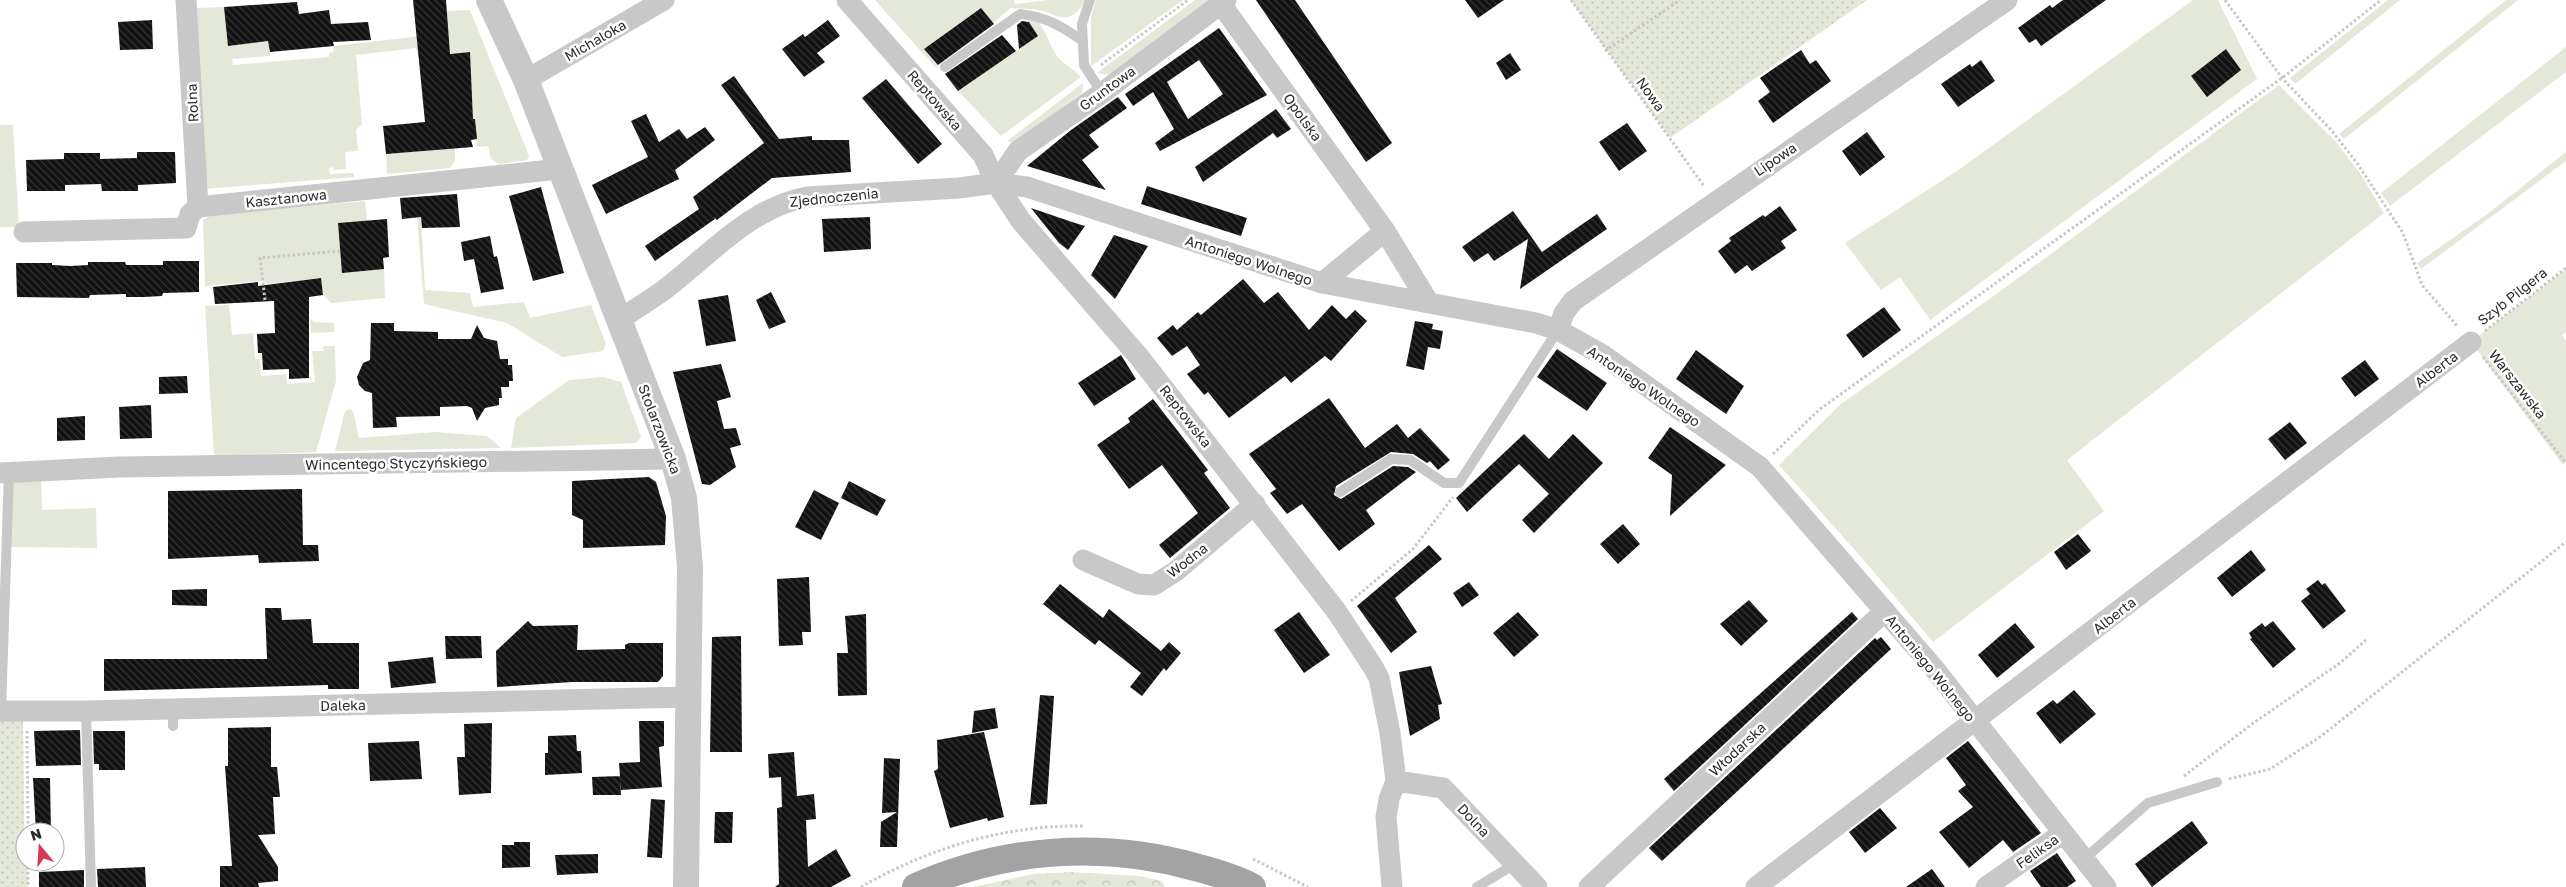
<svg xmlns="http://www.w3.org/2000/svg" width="2566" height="887" viewBox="0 0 2566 887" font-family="'Golos Text',sans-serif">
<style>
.grass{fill:#e3e8d9}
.forest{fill:url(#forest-crowns)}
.park{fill:url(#park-dots)}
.building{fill:url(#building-back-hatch);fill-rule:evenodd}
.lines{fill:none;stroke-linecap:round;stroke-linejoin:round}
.path{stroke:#c8c8c8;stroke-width:3;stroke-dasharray:2.5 2.5;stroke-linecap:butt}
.service{stroke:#c8c8c8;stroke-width:10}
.minor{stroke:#c8c8c8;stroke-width:21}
.tertiary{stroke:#c8c8c8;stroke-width:26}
.primary{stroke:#a3a3a3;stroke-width:28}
.labels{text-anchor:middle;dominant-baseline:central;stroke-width:5;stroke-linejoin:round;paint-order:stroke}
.street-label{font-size:14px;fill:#2b2b2b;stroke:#fff}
</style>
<defs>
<pattern id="forest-crowns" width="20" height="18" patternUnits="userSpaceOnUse" patternTransform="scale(1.25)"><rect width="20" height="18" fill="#e3e8d9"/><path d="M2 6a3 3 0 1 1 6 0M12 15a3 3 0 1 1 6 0" fill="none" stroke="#c3c7ba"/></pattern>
<pattern id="park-dots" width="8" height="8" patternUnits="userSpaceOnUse" patternTransform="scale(1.25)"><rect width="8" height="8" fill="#e3e8d9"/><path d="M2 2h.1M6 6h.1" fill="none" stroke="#c3c7ba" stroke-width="1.8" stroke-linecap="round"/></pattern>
<pattern id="building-back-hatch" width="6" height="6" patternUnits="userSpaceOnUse" patternTransform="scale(1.25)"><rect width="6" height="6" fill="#121212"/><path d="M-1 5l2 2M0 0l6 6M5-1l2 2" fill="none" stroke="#353535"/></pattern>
</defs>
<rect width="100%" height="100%" fill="#fff"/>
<path class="grass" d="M875,0H1014L1015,4L1048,0H1086C1069,26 1063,17 1039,10C1030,8 1019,9 1011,8L993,23L980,8L924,49L938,65L936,68Z
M1096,0H1183L1091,66V17Z
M1195,0H1209L1109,75L1097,73Z
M2193,0H2218L2257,79L1930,320L1900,277L1881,290L1845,243L1957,171Z
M2388,0H2400L2295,84L2290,78Z
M2506,0H2518L2344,139L2339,134Z
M224,7L229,46L268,41L270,56L232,59L233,65L329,57V53L333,52L334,46L448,33L447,11L470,10L529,156L527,160L499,164L491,159L488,146L477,147L475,119H473L470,52L418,56L416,48L356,55L362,124L356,130L358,151L345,152L346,169L334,170L333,167L329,168L330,174L354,173V177L204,189L197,8Z
M1028,21L1038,22C1047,32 1049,45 1057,56C1063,64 1074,69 1081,77L1001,136L958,91L1038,36Z
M2566,47V72L2390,206L2381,193Z
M1083,83L1082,93L1014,143L1007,141Z
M2279,85L2336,142L2360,173L2384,213L2067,460L2104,511L1933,642L1862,558L1779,465L1841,404L2002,290Z
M0,125H13L19,227H0Z
M455,148V161L450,168L387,174L386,154Z
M2566,152V161L2421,269L2417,263L2486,215Z
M365,201L367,221L338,223L342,272L384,269L385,298L331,303L323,295L320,278L268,284L262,281L205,286L203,220L211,215Z
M417,217H421L425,290L470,293L473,307L524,302L530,318L591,305L606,344L603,351L562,357L507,323L424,304Z
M2566,269V332L2562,335L2566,341V462L2563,465L2471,342Z
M229,305L232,335L253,333L255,359H260L261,376L286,374L287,384L315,382L312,351H324L323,346H335L336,381L316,452L214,456L205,306Z
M310,318L314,322L334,323V332L311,333Z
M603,377L621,382L641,437L636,443L511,448L516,418L569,380Z
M350,409L353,411L359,438L435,432L487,436L501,448L335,451L345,411Z
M41,476L42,510L96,508L97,548L11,547V485L16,480Z"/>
<path class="forest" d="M1071,872L1139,876L1162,881L1165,887H973L1034,874Z"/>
<path class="park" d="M1571,0H1867L1670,138Z
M23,720L25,862H27L28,887H0V721Z"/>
<path class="building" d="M413,0H446L450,54L470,52L473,119H475L477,139L471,140L473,147L386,154L383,126L425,122Z
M1256,0H1295L1392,143L1366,162Z
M1465,0H1504L1478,18Z
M2063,0H2106L2041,46L2036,39L2029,43L2018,28L2050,5L2052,8Z
M297,2L299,14L329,10L331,24L368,22L371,40L333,42L334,46L270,52L268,41L228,46L224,7Z
M981,8L994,24L938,65L924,49Z
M152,20L153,49L120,50L118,22Z
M828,20L840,36L817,53L825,62L804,77L782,49L803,34L805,37Z
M1022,21L1029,22L1038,36L1019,49L1017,25Z
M1219,28L1267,95L1160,151L1155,143L1174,129L1153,92L1133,106L1125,94ZM1199,60L1223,94L1188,119L1167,82Z
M1002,35L1016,51L958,91L945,74Z
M2226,49L2241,70L2207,97L2191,76Z
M1801,50L1810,64L1816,60L1831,81L1773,123L1758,101L1770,92L1760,78Z
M1510,53L1521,70L1506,80L1496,63Z
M1981,60L1995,81L1958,107L1941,84L1970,64L1972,67Z
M734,76L779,139L812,136V140H849L851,172L772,178L717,220L714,217L715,219L655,261L645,246L699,209L693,197L764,143L721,85Z
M886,79L942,144L918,164L862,98Z
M1118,97L1127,108L1089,135L1099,147L1082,160L1106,190L1027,166L1071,130Z
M1276,109L1291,129L1277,138L1273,133L1203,182L1195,167Z
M646,114L659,142L679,129L687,139L705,127L715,140L675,170L679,179L606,214L592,185L648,157L631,121Z
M1627,123L1647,151L1619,171L1599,142Z
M1867,132L1885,157L1860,176L1842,151Z
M137,152H175L176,183L138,185V191H102L101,184L65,185V191H27L26,160L64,159V153H100V159L137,158Z
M1147,186L1247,218L1241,236L1141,204Z
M541,187L564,273L533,281L509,196Z
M457,194L460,227L422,228L421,217L402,219L400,198Z
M1780,206L1797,230L1781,241L1786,248L1752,271L1747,265L1735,274L1718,251L1731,241L1729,238L1763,215L1765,217Z
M1031,208L1072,222L1085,226L1068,250L1059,243Z
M1513,211L1542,252L1597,214L1607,229L1520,289L1528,239L1494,261L1488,253L1474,262L1462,247Z
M870,217L871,249L824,252L822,219Z
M387,219L389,257L383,258L384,269L342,273L338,223Z
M1114,235L1148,246L1115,299L1091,275Z
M490,236L494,257L497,256L504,289L481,293L474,259L464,261L461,242Z
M163,261H199V292L163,293L162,296L144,297H126V294L90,295L89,298L17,297L16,263H52V265L70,266L88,265V262H125L126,265H163Z
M321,278L323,295L309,297V378L289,379V369L263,370L262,353H258L257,334L275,333L274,301L215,304L213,287L258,282V286Z
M1243,279L1264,303L1278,292L1309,330L1332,305L1346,319L1355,310L1367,321L1331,361L1325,356L1291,383L1285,376L1229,418L1208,392L1204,395L1187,374L1200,365L1187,346L1172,356L1157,338L1173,325L1177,330L1198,312L1201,315Z
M771,292L786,322L769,329L756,300Z
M728,295L736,341L706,346L698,300Z
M1884,307L1901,330L1863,358L1846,335Z
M1415,321L1433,324L1432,329L1443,331L1440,349L1428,347L1424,370L1406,366Z
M371,323H394V331L438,332V339H471L477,325L484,338L497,341L500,359H508V365H512L513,381H509V387H501L502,398H499V405L485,408L477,421L472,408L467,406L440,407V416L396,417L397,427L373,428L372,393L365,391L359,385L357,377L363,363L370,360Z
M1557,349L1607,383L1587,411L1537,377Z
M1696,350L1744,386L1726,414L1676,379Z
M1121,355L1136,379L1094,406L1078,383Z
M2365,360L2379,379L2355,397L2341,378Z
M721,364L731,397L717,401L724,429L736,428L741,445L730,448L736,467L710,485L702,484L673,372Z
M187,376L188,393L159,394V377Z
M1329,398L1365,448L1397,424L1408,438L1420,428L1450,460L1438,470L1430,461L1427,463L1413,454L1391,452L1336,486L1334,495L1341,499L1393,466L1408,467L1416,472L1366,510L1375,524L1339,551L1302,504L1287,514L1270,493L1276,489L1249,454Z
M1153,399L1208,470L1204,473L1230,508L1170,558L1159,545L1198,513L1162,465L1129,489L1097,445L1130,422L1128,418Z
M151,405L152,438L120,439L119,407Z
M85,416V440L57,441V418Z
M2290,422L2307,443L2285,460L2268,439Z
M1670,427L1726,465L1670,516L1672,475L1648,458Z
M1524,434L1549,459L1573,434L1603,463L1534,533L1522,520L1549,494L1519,464L1467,512L1456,498Z
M649,477L656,482L666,516L665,545L583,548V520L572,515V481Z
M849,481L886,500L877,516L841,498Z
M302,489L303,545H318L319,561L259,563L258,555L168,559V491Z
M814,490L839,503L821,540L795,527Z
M1623,524L1640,544L1618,564L1600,544Z
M2078,534L2091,551L2066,570L2054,552Z
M1429,545L1442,559L1395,598L1417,632L1391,653L1357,606Z
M2251,550L2266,570L2232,597L2217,578Z
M809,577L811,632H802L803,645L779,646L777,579Z
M2318,580L2322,585L2325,583L2346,611L2323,629L2301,601L2310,594L2306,589Z
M1469,582L1479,595L1462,607L1453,593Z
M1060,584L1103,618L1109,609L1161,651L1169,642L1181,653L1166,671L1164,668L1142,696L1130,687L1141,673L1099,640L1095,645L1043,604Z
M207,589V606L172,605V590Z
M1749,600L1768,621L1741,646L1720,624Z
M265,608H281L282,620L311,619L313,643H359V689H328V685L104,691V659H267Z
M1299,612L1330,655L1304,673L1274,630Z
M1518,612L1539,635L1514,657L1493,633Z
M1852,612L1858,619L1674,791L1664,779Z
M866,614L867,695L838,696L837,653H848L845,616Z
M528,621L533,626L578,625L577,650L625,649V645L629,643H663V676L658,682H572L497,687L496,651Z
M2273,621L2296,649L2273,668L2250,639L2252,638L2249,633L2262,623L2265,627Z
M2015,623L2035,647L1997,678L1978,655Z
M445,636H481L482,658L446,659Z
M741,636L742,752H710L712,637Z
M1881,637L1891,649L1662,861L1649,848L1875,638L1877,640Z
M433,657L436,683L391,688L388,662Z
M1431,666L1442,704L1438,705L1440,719L1410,736L1399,672Z
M2074,690L2096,714L2060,744L2036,713L2053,700L2057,704Z
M1040,695L1054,696L1047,804L1030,805Z
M995,708L998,728L972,733L974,711Z
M639,721H664V746L659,747L662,787L621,790L619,763L640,762Z
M492,723L491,793L459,795L457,757H465L464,724Z
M271,727V767H277L280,797H273L275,834L258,835L278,867V881L258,883L259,887H220V866H232L225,766H228V728Z
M80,730L81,765L36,766L34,731Z
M93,731H125V770H99V764H94Z
M984,732L1004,817L988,821L987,818L950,828L934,771L938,769L937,740Z
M576,735L577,751H581L582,773L545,775V753H548V736Z
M419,741L422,779L370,781L368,743Z
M1968,741L2041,833L2013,852L2003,840L1969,868L1939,832L1973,807L1958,791L1966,785L1946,758Z
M794,752L797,796L814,794L816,819L806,820L808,867L836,849L851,876L831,887H775L779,884L777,808L782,807L781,777L769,778L768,754Z
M884,758L900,759L897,847H880L881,822L897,812L882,813Z
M620,776L621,795H593L592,777Z
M33,778H50L51,832H36Z
M651,799L665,800L662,858L647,857Z
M1880,808L1897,828L1865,853L1849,832Z
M715,812H733L732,843H714Z
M2192,821L2208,843L2152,887L2135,864Z
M514,842H530V867L502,868V845H514Z
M2057,853L2076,881L2067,887H2041L2030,871Z
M598,854V873L557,875L555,855Z
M145,867L146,887H98L97,869Z
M1932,869L1945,887H1906Z
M84,870V887H39V872Z"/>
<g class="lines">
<path class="path" d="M1571,0L1704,186
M2225,0L2282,78L2332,131L2357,163L2403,233L2422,285L2458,327
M1605,51L1680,0
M1101,65L1188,0
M265,300L260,258L340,251
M2485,331L2566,268
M2483,357L2566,463
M1773,454L1820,409L2282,78L2381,0
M1351,601L1413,549L1453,497
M27,731L28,832
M2184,776L2252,724L2340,663L2366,640
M2229,779L2270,769L2320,737L2566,542
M1253,859L1308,887
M28,862V887
M861,887C929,848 1004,825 1083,826"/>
<path class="service" d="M1090,0L1082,24L1084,65L1102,93
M945,67L1020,14C1047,17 1061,26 1083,41
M1340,492L1391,459L1410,460L1444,483H1459L1558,330
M173,708V726
M1,711L9,472
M86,711L91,887
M2084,859L2148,803L2217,782
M1477,887L1515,864"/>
<path class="minor" d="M186,0L198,207
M847,0L983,155L996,183L1021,221L1140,358L1337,612L1373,667L1379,678L1390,733L1396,781L1389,799L1386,817L1392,887
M1221,4L1385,231L1429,303
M526,80L664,0
M996,183L1018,151L1102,93L1226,0
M24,232L186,228L190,214L198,207L560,169
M1322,283L1385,231
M619,320C634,310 650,300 664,290C710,255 749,208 807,197L959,188L996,183L1027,187L1322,283L1536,323L1558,330L1603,355L1760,467L1933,667L2106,887
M1558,330L1564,313L1573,301L2007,0
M0,473L119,467L673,459
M1083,560L1138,584L1154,585L1176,571L1255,504
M0,711H86L687,697
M1396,781L1443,788L1537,887
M1589,887L1885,611
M1756,887L2471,342
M1986,887L2063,833"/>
<path class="tertiary" d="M489,0L526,80L673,459L684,498L690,567L686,887"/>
<path class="primary" d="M916,887C1004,848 1102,841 1195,867C1214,872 1235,878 1252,887"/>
</g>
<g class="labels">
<g class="street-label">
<text transform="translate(595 40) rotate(-30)">Michaloka</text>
<text transform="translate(1107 88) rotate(-36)">Gruntowa</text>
<text transform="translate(1651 94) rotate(54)">Nowa</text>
<text transform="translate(935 100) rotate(49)">Reptowska</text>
<text transform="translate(192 103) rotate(-93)">Rolna</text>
<text transform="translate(1303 117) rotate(54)">Opolska</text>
<text transform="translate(1775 159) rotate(-34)">Lipowa</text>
<text transform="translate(834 197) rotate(-6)">Zjednoczenia</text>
<text transform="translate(286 198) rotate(-6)">Kasztanowa</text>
<text transform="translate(1249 260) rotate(18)">Antoniego Wolnego</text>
<text transform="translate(2512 296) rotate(-38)">Szyb Pilgera</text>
<text transform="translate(2436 369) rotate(-37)">Alberta</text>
<text transform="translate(2518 384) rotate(52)">Warszawska</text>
<text transform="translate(1644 386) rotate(34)">Antoniego Wolnego</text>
<text transform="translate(1186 416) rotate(52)">Reptowska</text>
<text transform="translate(660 429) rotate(69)">Stolarzowicka</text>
<text transform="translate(396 463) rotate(-1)">Wincentego Styczyńskiego</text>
<text transform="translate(1187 560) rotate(-38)">Wodna</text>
<text transform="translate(2114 615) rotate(-38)">Alberta</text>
<text transform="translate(1931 668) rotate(51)">Antoniego Wolnego</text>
<text transform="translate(343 705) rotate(-1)">Daleka</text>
<text transform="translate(1737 749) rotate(-43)">Włodarska</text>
<text transform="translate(1474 820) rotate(47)">Dolna</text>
<text transform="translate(2037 851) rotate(-35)">Feliksa</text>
</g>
</g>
<g transform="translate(40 847) rotate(342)"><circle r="24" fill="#ffffff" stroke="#aaaaaa"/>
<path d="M0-4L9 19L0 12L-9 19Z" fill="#d73957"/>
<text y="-8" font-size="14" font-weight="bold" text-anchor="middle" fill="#2b2b2b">N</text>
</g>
</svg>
